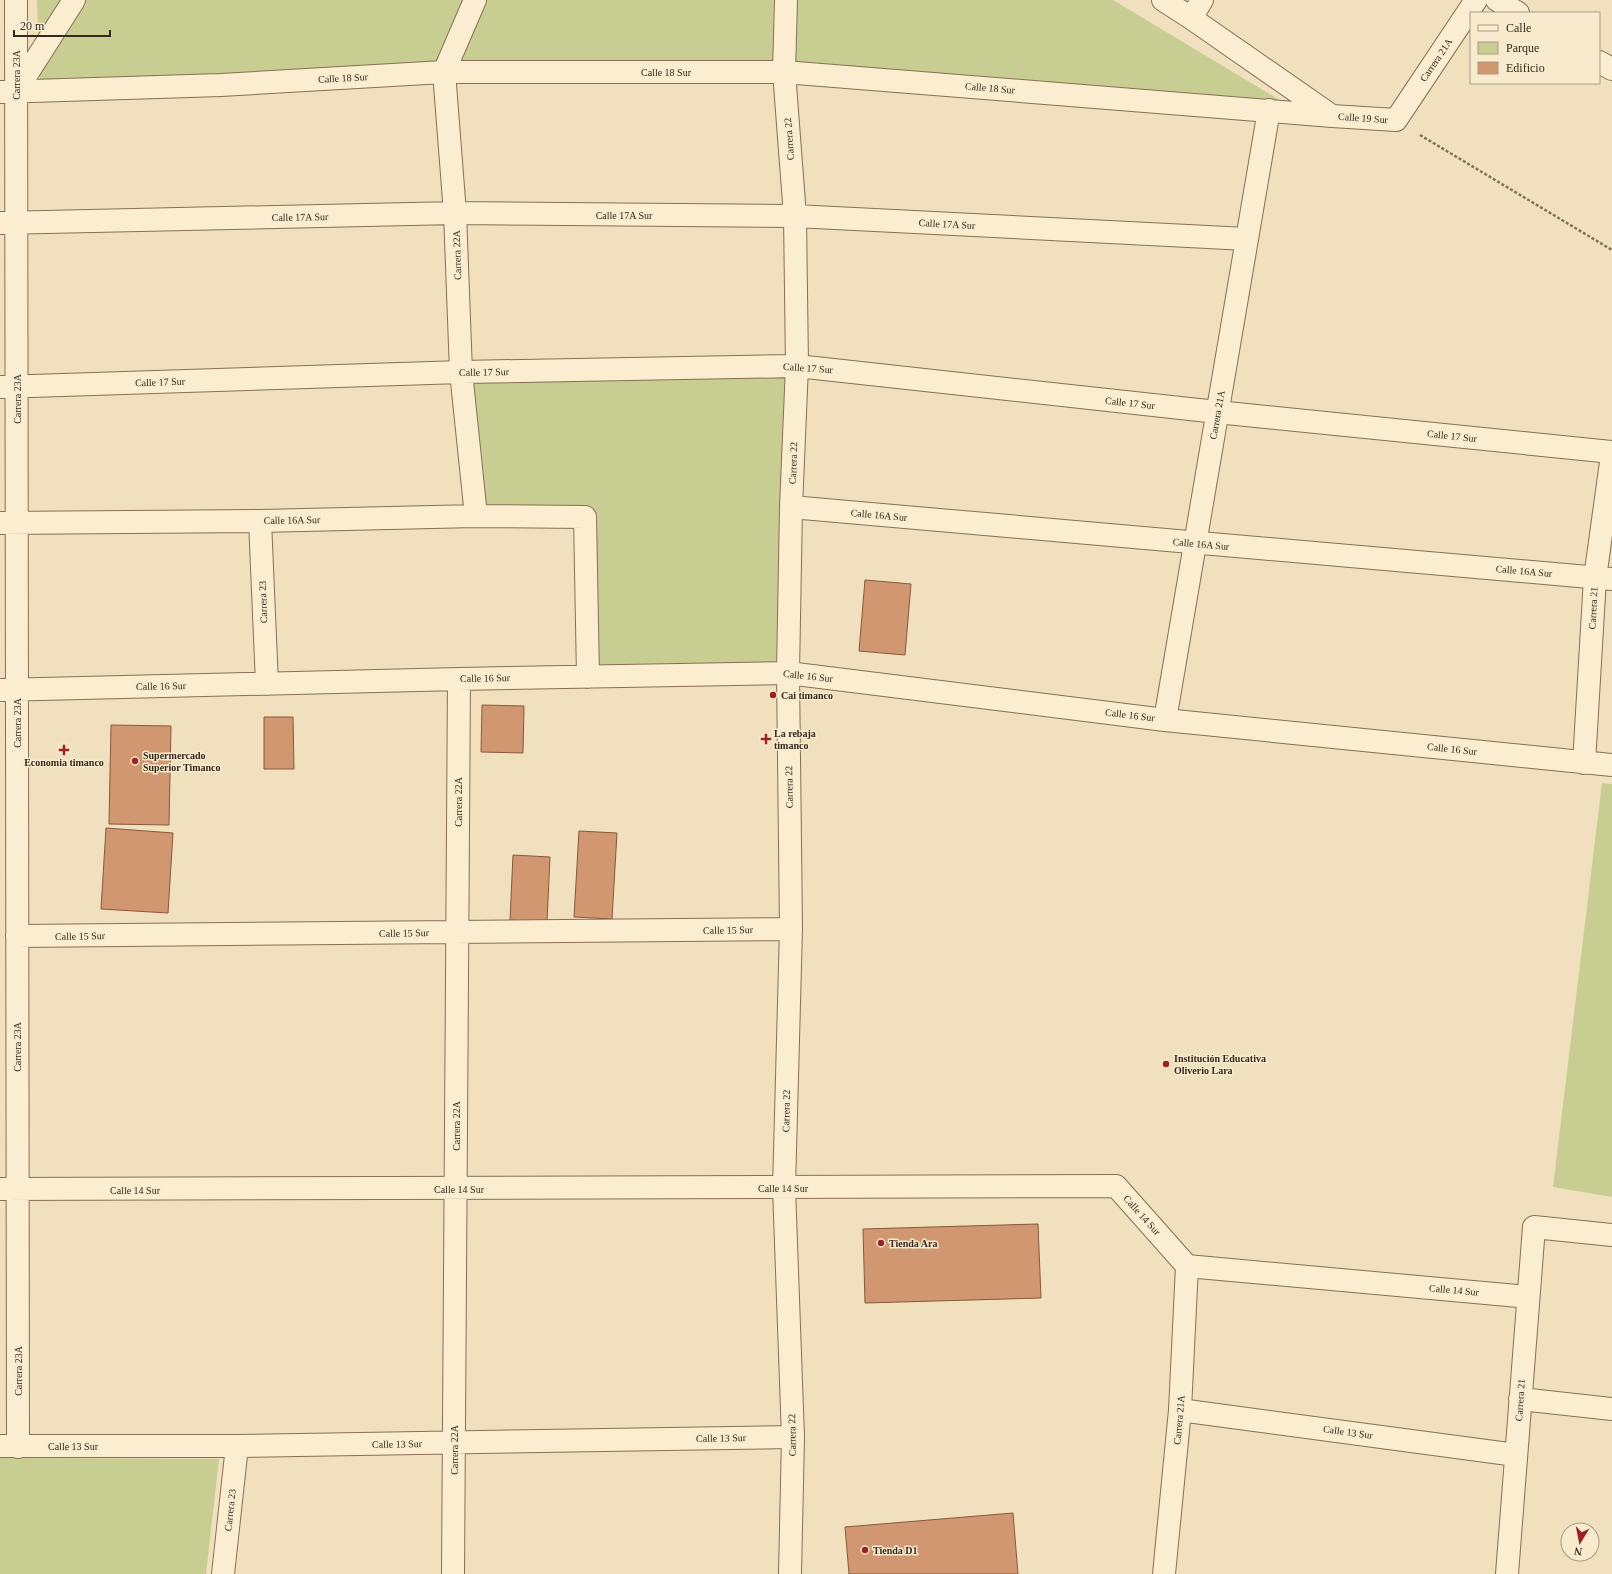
<svg xmlns="http://www.w3.org/2000/svg" width="1612" height="1574" viewBox="0 0 1612 1574" font-family="'Times New Roman',serif">
<style>
.green{fill:#c8ce91}
.building{fill:#d09771;stroke:#88583a}
.lines{fill:none;stroke-linecap:round;stroke-linejoin:round}
.minor-casing{stroke:#886f55;stroke-width:24}
.path{stroke:#886f55;stroke-width:2.5;stroke-dasharray:3 2;stroke-linecap:butt}
.minor{stroke:#faedd0;stroke-width:22}
.poi-dot{fill:#9a2325;stroke:#f7eacd;stroke-width:1.5}
.labels{text-anchor:middle;dominant-baseline:central;stroke-width:3;stroke-linejoin:round;paint-order:stroke}
.street-label{font-size:10px;fill:#37281b;stroke:#f7eacd}
.poi-label{font-size:10px;font-weight:bold;fill:#37281b;stroke:#f7eacd;text-anchor:start}
</style>
<rect width="100%" height="100%" fill="#f0e0bd"/>
<path class="green" d="M37,0H1113L1293,108L770,67L40,85Z
M789,374L781,666L591,668L594,512L486,506L471,379Z
M1602,783L1612,784V1197L1553,1187Z
M0,1458L219,1459L206,1574H0Z"/>
<path class="building" d="M865,580L911,584L905,655L859,651Z
M482,705L524,706L523,753L481,752Z
M264,717H293L294,769H264Z
M111,725L171,726L169,825L109,824Z
M106,828L173,833L168,913L101,909Z
M579,831L617,833L612,919L574,917Z
M513,855L550,857L547,922L510,920Z
M1038,1224L1041,1298L865,1303L863,1229Z
M1013,1513L1018,1574H849L845,1527Z"/>
<g class="lines">
<defs>
<path id="minor" d="M16,0L18,1447
M475,0L444,72L455,213L461,372L476,516
M786,0L784,72L795,216L797,366L791,507L788,673L791,929L784,1188L793,1437L790,1574
M1163,0L1191,18L1332,116L1396,120L1476,0
M1497,0L1518,13
M1191,18L1202,0
M1599,62L1612,69
M16,91L74,0
M0,92L221,85L444,72H784L1332,116
M0,223L455,213L795,216L1247,239
M0,387L461,372L797,366L1217,412L1612,452
M791,507L1612,579
M260,521L267,684
M0,523L260,521L476,516L585,517L588,677
M0,690L459,679L788,673L1165,720L1612,765
M1165,720L1269,110
M1584,763L1595,578L1612,455
M17,936L791,929
M0,1189L1116,1186L1187,1266L1528,1297
M1520,1399L1612,1409
M1180,1410L1516,1455
M0,1446H237L793,1437
M223,1574L237,1446
M453,1574L459,679
M1164,1574L1180,1410L1187,1266
M1507,1574L1534,1227L1612,1235"/>
</defs>
<use href="#minor" class="minor-casing"/>
<path class="path" d="M1420,135L1612,250"/>
<use href="#minor" class="minor"/>
</g>
<g class="poi-dot">
<circle cx="773" cy="695" r="4"/>
<path d="M764 733h4v4h4v4h-4v4h-4v-4h-4v-4h4z"/>
<path d="M62 744h4v4h4v4h-4v4h-4v-4h-4v-4h4z"/>
<circle cx="135" cy="761" r="4"/>
<circle cx="1166" cy="1064" r="4"/>
<circle cx="881" cy="1243" r="4"/>
<circle cx="865" cy="1550" r="4"/>
</g>
<g class="labels">
<g class="street-label">
<text transform="translate(1436 60) rotate(-56)">Carrera 21A</text>
<text x="666" y="72">Calle 18 Sur</text>
<text transform="translate(16 75) rotate(-90)">Carrera 23A</text>
<text transform="translate(343 78) rotate(-3)">Calle 18 Sur</text>
<text transform="translate(990 88) rotate(5)">Calle 18 Sur</text>
<text transform="translate(1363 118) rotate(4)">Calle 19 Sur</text>
<text transform="translate(789 139) rotate(-94)">Carrera 22</text>
<text x="624" y="215">Calle 17A Sur</text>
<text transform="translate(300 217) rotate(-1)">Calle 17A Sur</text>
<text transform="translate(947 224) rotate(3)">Calle 17A Sur</text>
<text transform="translate(457 255) rotate(-92)">Carrera 22A</text>
<text transform="translate(808 368) rotate(4)">Calle 17 Sur</text>
<text transform="translate(484 372) rotate(-1)">Calle 17 Sur</text>
<text transform="translate(160 382) rotate(-2)">Calle 17 Sur</text>
<text transform="translate(17 399) rotate(-90)">Carrera 23A</text>
<text transform="translate(1130 403) rotate(6)">Calle 17 Sur</text>
<text transform="translate(1217 415) rotate(-80)">Carrera 21A</text>
<text transform="translate(1452 436) rotate(6)">Calle 17 Sur</text>
<text transform="translate(793 463) rotate(-88)">Carrera 22</text>
<text transform="translate(879 515) rotate(5)">Calle 16A Sur</text>
<text transform="translate(292 520) rotate(-1)">Calle 16A Sur</text>
<text transform="translate(1201 544) rotate(5)">Calle 16A Sur</text>
<text transform="translate(1524 571) rotate(5)">Calle 16A Sur</text>
<text transform="translate(263 602) rotate(-92)">Carrera 23</text>
<text transform="translate(1593 608) rotate(-87)">Carrera 21</text>
<text transform="translate(808 676) rotate(6)">Calle 16 Sur</text>
<text transform="translate(485 678) rotate(-1)">Calle 16 Sur</text>
<text transform="translate(161 686) rotate(-1)">Calle 16 Sur</text>
<text transform="translate(1130 715) rotate(7)">Calle 16 Sur</text>
<text transform="translate(17 723) rotate(-90)">Carrera 23A</text>
<text transform="translate(1452 749) rotate(6)">Calle 16 Sur</text>
<text transform="translate(789 787) rotate(-91)">Carrera 22</text>
<text transform="translate(458 802) rotate(-90)">Carrera 22A</text>
<text transform="translate(728 930) rotate(-1)">Calle 15 Sur</text>
<text transform="translate(404 933) rotate(-1)">Calle 15 Sur</text>
<text transform="translate(80 936) rotate(-1)">Calle 15 Sur</text>
<text transform="translate(17 1047) rotate(-90)">Carrera 23A</text>
<text transform="translate(786 1111) rotate(-89)">Carrera 22</text>
<text transform="translate(456 1126) rotate(-90)">Carrera 22A</text>
<text x="783" y="1188">Calle 14 Sur</text>
<text x="459" y="1189">Calle 14 Sur</text>
<text x="135" y="1190">Calle 14 Sur</text>
<text transform="translate(1142 1215) rotate(48)">Calle 14 Sur</text>
<text transform="translate(1454 1290) rotate(5)">Calle 14 Sur</text>
<text transform="translate(18 1371) rotate(-90)">Carrera 23A</text>
<text transform="translate(1520 1400) rotate(-86)">Carrera 21</text>
<text transform="translate(1179 1420) rotate(-85)">Carrera 21A</text>
<text transform="translate(1348 1432) rotate(8)">Calle 13 Sur</text>
<text transform="translate(792 1435) rotate(-91)">Carrera 22</text>
<text transform="translate(721 1438) rotate(-1)">Calle 13 Sur</text>
<text transform="translate(397 1444) rotate(-1)">Calle 13 Sur</text>
<text x="73" y="1446">Calle 13 Sur</text>
<text transform="translate(454 1450) rotate(-90)">Carrera 22A</text>
<text transform="translate(230 1510) rotate(-84)">Carrera 23</text>
</g>
<g class="poi-label">
<text x="781" y="695">Cai timanco</text>
<text x="774" y="733">La rebaja<tspan x="774" dy="12">timanco</tspan></text>
<text x="143" y="755">Supermercado<tspan x="143" dy="12">Superior Timanco</tspan></text>
<text x="64" y="762" text-anchor="middle">Economia timanco</text>
<text x="1174" y="1058">Institución Educativa<tspan x="1174" dy="12">Oliverio Lara</tspan></text>
<text x="889" y="1243">Tienda Ara</text>
<text x="873" y="1550">Tienda D1</text>
</g>
</g>
<rect x="1470" y="12" width="130" height="72" fill="#f7eacd" stroke="#aa9c86"/>
<rect x="1478" y="25" width="20" height="6" fill="#faedd0" stroke="#aa9c86"/>
<text x="1506" y="32" font-size="12" fill="#37281b">Calle</text>
<rect x="1478" y="42" width="20" height="12" fill="#c8ce91" stroke="#aa9c86"/>
<text x="1506" y="52" font-size="12" fill="#37281b">Parque</text>
<rect x="1478" y="62" width="20" height="12" fill="#d09771" stroke="#aa9c86"/>
<text x="1506" y="72" font-size="12" fill="#37281b">Edificio</text>
<g transform="translate(1580 1542) rotate(190)"><circle r="19" fill="#f7eacd" stroke="#aa9c86"/>
<path d="M0-3L7 15L0 10L-7 15Z" fill="#9a2325"/>
<text y="-6" font-size="11" font-weight="bold" text-anchor="middle" fill="#37281b">N</text>
</g>
<path d="M14 30v6h96v-6" fill="none" stroke="#37281b" stroke-width="2"/>
<text x="20" y="30" font-size="12" fill="#37281b" stroke="#f7eacd" stroke-width="3" paint-order="stroke">20 m</text>
</svg>
